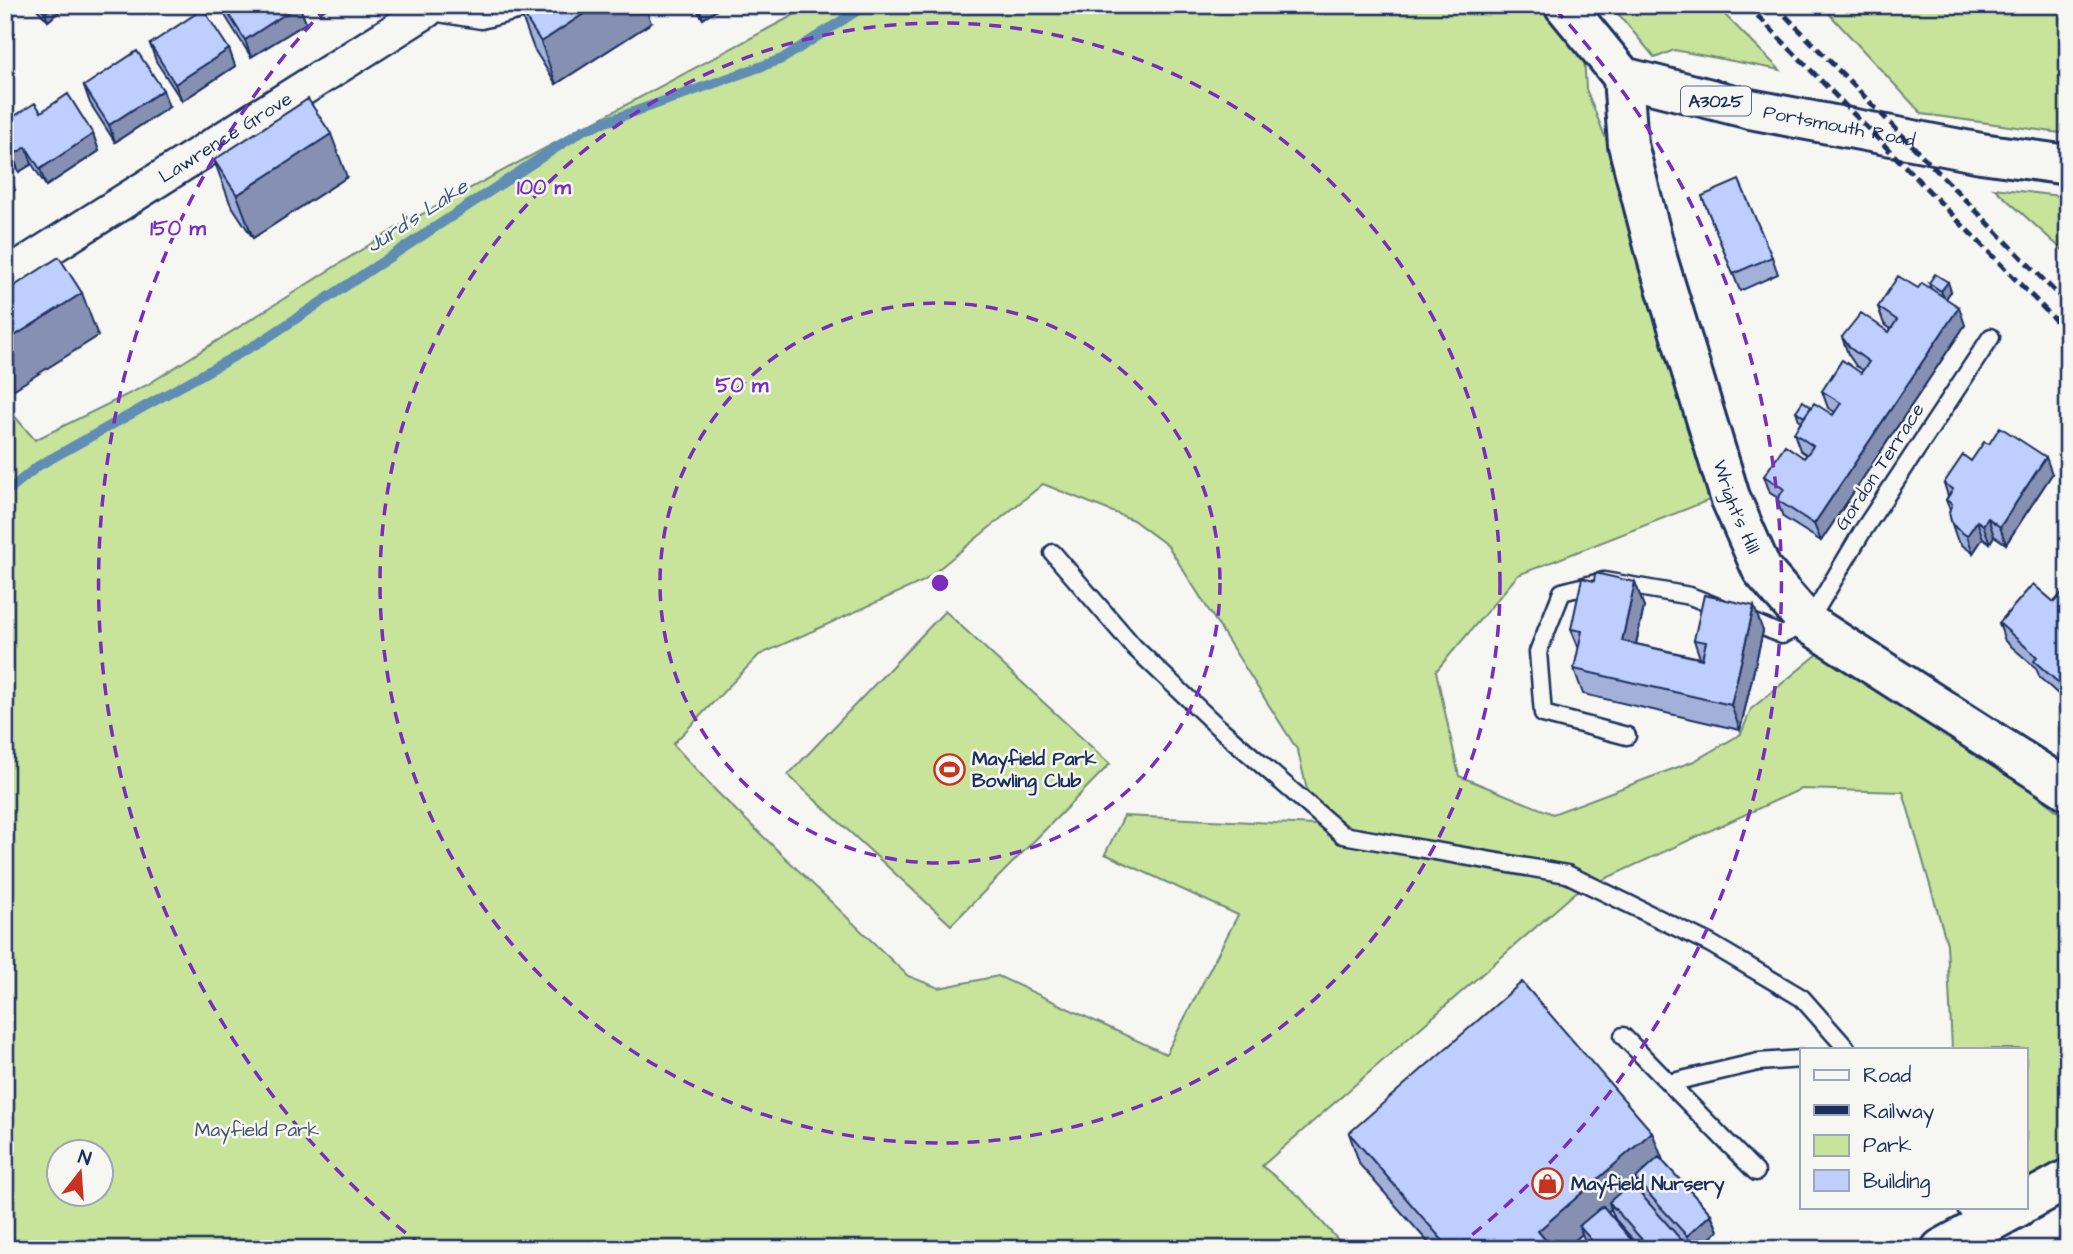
<svg xmlns="http://www.w3.org/2000/svg" width="2073" height="1254" viewBox="0 0 2073 1254" font-family="'Architects Daughter',sans-serif">
<style>
.green{fill:#c8e39a;stroke:#72897c;stroke-width:2;fill-rule:evenodd}
.lines{fill:none;stroke-linecap:round;stroke-linejoin:round}
.stream{stroke:#5e8db3;stroke-width:10}
.lane-casing{stroke:#1b2f5e;stroke-width:21}
.street-casing{stroke:#1b2f5e;stroke-width:38}
.secondary-casing{stroke:#1b2f5e;stroke-width:44}
.primary-casing{stroke:#1b2f5e;stroke-width:44}
.lane{stroke:#f6f6f2;stroke-width:16}
.street{stroke:#f6f6f2;stroke-width:33}
.secondary{stroke:#f6f6f2;stroke-width:38}
.primary{stroke:#f6f6f2;stroke-width:38}
.rail{stroke:#1b2f5e;stroke-width:5;stroke-dasharray:10 5;stroke-linecap:butt}
.wall{fill:#a3b1da;stroke:#1b2f5e;stroke-width:2}
.shaded-wall{fill:#8590b2;stroke:#1b2f5e;stroke-width:2}
.building{fill:#becefe;stroke:#1b2f5e;stroke-width:2}
.ring{fill:none;stroke:#7b2cbf;stroke-width:3.5;stroke-dasharray:12 9}
.labels{text-anchor:middle;dominant-baseline:central;stroke-width:5;stroke-linejoin:round;paint-order:stroke}
.shield{fill:#f6f6f2;stroke:#5d6b8a;stroke-width:2}
.shield-label{font-size:18px;font-weight:bold;fill:#1b2f5e}
.street-label{font-size:19px;fill:#1b2f5e;stroke:#f6f6f2}
.poi-label{font-size:19px;font-weight:bold;fill:#1b2f5e;stroke:#f6f6f2;text-anchor:start}
.park-label{font-size:19px;fill:#3e536a;stroke:#f6f6f2}
.water-label{font-size:21px;font-style:italic;fill:#375681;stroke:#f6f6f2}
.centre{fill:#7b2cbf;stroke:#f6f6f2;stroke-width:3.5}
.ring-label{font-size:21px;text-anchor:middle;font-weight:bold;fill:#7b2cbf;stroke:#f6f6f2;stroke-width:5;stroke-linejoin:round;paint-order:stroke}
</style>
<rect width="100%" height="100%" fill="#f6f6f2"/>
<filter id="ink" filterUnits="userSpaceOnUse"><feTurbulence type="fractalNoise" baseFrequency=".0143" numOctaves="2"/><feDisplacementMap in="SourceGraphic" scale="14" xChannelSelector="R" yChannelSelector="G"/><feConvolveMatrix kernelMatrix="1 2 1 2 8 2 1 2 1" color-interpolation-filters="sRGB"/></filter>
<g filter="url(#ink)">
<path class="green" d="M857,5H1543L1584,56L1586,89L1626,189L1712,499L1518,575L1436,671L1459,776L1553,814L1694,761L1741,734L1751,709L1824,649L2015,779L2068,819V1151L2055,1166L2026,1183V1049H1952L1947,944L1903,792L1801,789L1576,892L1262,1166L1299,1196L1346,1249H5V405L35,440L147,385L396,228L803,10L853,8ZM1043,484L1133,520L1168,546L1298,751L1315,825L1124,816L1105,854L1238,915L1166,1054L998,976L939,988L908,976L717,792L673,744L759,655L924,581ZM60,1152H102V1194H60Z
M1611,5H1715L1780,70L1674,50L1655,58Z
M1821,5H2068V134L1922,114Z
M1994,188L2068,197V255Z
M945,611L1110,764L951,925L788,775Z"/>
<g class="lines">
<path class="stream" d="M5,493L38,466L262,341L583,130L782,59L866,5"/>
<defs>
<path id="lane" d="M426,11L481,20L541,5
M1053,553L1134,647L1217,726L1343,835L1567,874L1711,944L1802,998L1847,1049
M1743,618L1782,635L1808,623L1862,532L1991,337
M1627,736L1543,714L1538,652L1562,592L1604,581L1690,596L1723,609
M1623,1036L1756,1172
M1669,1083L1758,1062L1802,1059
M1965,1207L1980,1228"/>
<g id="street">
<path id="s1" d="M18,268L426,11L430,5"/>
</g>
<g id="secondary">
<path id="s2" d="M1623,77L1628,145L1658,261L1730,497L1762,570L1808,623L2068,790"/>
<path d="M2026,1202L2068,1179"/>
<path d="M1941,1249L2018,1207"/>
</g>
<g id="primary">
<path id="s3" d="M1564,5L1623,77L1750,109L1981,153L2068,165"/>
</g>
</defs>
<use href="#lane" class="lane-casing"/>
<use href="#street" class="street-casing"/>
<use href="#secondary" class="secondary-casing"/>
<use href="#primary" class="primary-casing"/>
<use href="#lane" class="lane"/>
<use href="#street" class="street"/>
<use href="#secondary" class="secondary"/>
<use href="#primary" class="primary"/>
<path class="rail" d="M1747,5L2068,333
M1775,5L2068,305"/>
</g>
<path class="wall" d="M35,5H60L61,10L48,21L36,8Z
M222,5H299L306,23L251,57L226,17Z
M694,5H724L703,19Z
M518,6L651,23L556,84L534,49Z
M150,44L229,49L235,66L182,101L156,61Z
M84,86L169,107L115,142L90,103Z
M41,112L93,134L99,151L46,186L32,164L19,172L5,151V122Z
M214,160L347,177L253,238L230,203Z
M1702,196L1772,257L1778,274L1740,291Z
M1929,283L1951,291L1946,298L1965,325L1821,541L1783,517L1777,500L1778,498L1770,493L1764,476L1804,458L1807,455L1800,450L1794,433L1801,421L1799,420L1796,411L1811,407L1833,415L1835,412L1828,408L1822,391L1861,373L1863,370L1856,366L1848,354L1842,337L1889,332L1891,329L1884,324L1878,307L1918,288L1931,289Z
M1971,461L2052,474L2006,544L1994,536L1990,543L1983,538L1973,553L1962,545L1957,539L1951,521L1950,510L1946,500L1948,496L1944,483Z
M1594,581L1635,582L1644,607L1636,644L1700,658L1694,640L1763,631L1740,730L1583,694L1574,669L1579,649L1571,629Z
M2068,595V703L2040,678L2036,668L2005,641L1999,623L2054,602Z
M1652,1132L1663,1162L1711,1214L1718,1231L1698,1249H1690L1683,1242L1686,1249H1641L1615,1219L1611,1209L1608,1212L1639,1249H1590L1586,1243L1582,1234L1565,1249H1434L1360,1165L1349,1133Z"/>
<path class="shaded-wall" d="M53,5H60L61,10L48,21L45,13Z
M299,5L306,23L251,57L245,40Z
M318,5H332L320,13Z
M597,5H645L651,23L556,84L541,42Z
M708,5H724L703,19L700,10Z
M229,49L235,66L182,101L175,84Z
M163,90L169,107L115,142L109,125Z
M93,134L99,151L46,186L40,169Z
M331,134L347,177L253,238L237,195Z
M26,147L32,164L19,172L13,155Z
M9,173L15,190L5,197V175Z
M1948,282L1951,291L1945,300L1941,291Z
M82,293L98,336L5,395V342Z
M1959,307L1965,325L1821,541L1814,524Z
M2046,457L2052,474L2006,544L2000,527Z
M1988,518L1994,536L1990,543L1983,525Z
M1977,521L1983,538L1973,553L1967,536Z
M1635,582L1644,607L1631,666L1622,641Z
M1754,606L1763,631L1740,730L1731,705Z
M1652,1132L1664,1163L1635,1179L1638,1186L1613,1207L1609,1202L1611,1209L1585,1232L1579,1226L1582,1234L1565,1249H1544L1538,1231Z
M1711,1214L1718,1231L1698,1249H1692L1687,1236Z
M1684,1243L1686,1249H1677Z"/>
<path class="building" d="M38,5H53L45,13Z
M223,5H299L245,40Z
M519,5H597L541,42L518,6Z
M697,5H708L700,10Z
M203,9L229,49L175,84L150,44Z
M137,51L163,90L109,125L84,86Z
M68,94L93,134L40,169L26,147L13,155L5,143V122L35,103L41,112Z
M308,99L331,134L237,195L214,160Z
M1739,180L1772,257L1733,274L1702,196Z
M59,257L82,293L5,342V292Z
M1935,274L1948,282L1941,291L1929,283Z
M1898,276L1918,288L1922,283L1959,307L1814,524L1777,500L1784,489L1764,476L1785,445L1804,458L1809,452L1813,446L1794,433L1814,403L1833,415L1841,403L1822,391L1842,360L1861,373L1869,362L1850,348L1842,337L1861,313L1889,332L1897,320L1878,307Z
M1803,401L1811,407L1804,417L1796,411Z
M2000,427L2046,457L2000,527L1988,518L1983,525L1977,521L1967,536L1956,528L1951,521L1949,512L1952,504L1946,500L1953,489L1944,483L1963,455L1971,461L1984,442L1989,444Z
M1595,573L1635,582L1622,641L1702,659L1706,642L1694,640L1704,595L1754,606L1731,705L1574,669L1582,631L1571,629L1582,578L1594,581Z
M2033,584L2054,602L2064,591L2068,595V691L2034,661L2037,657L1999,623Z
M1522,982L1652,1132L1538,1231L1553,1249H1450L1349,1133Z
M1659,1157L1711,1214L1687,1236L1635,1179Z
M1631,1183L1684,1243L1677,1249H1650L1609,1202Z
M1603,1206L1639,1249H1599L1579,1226Z"/>
</g>
<g class="ring">
<circle cx="940" cy="583" r="280"/>
<circle cx="940" cy="583" r="560"/>
<path d="M422 1246A841 841 0 0 1 325 9M1555 9A841 841 0 0 1 1458 1246"/>
</g>
<defs>
<symbol id="stadium-ring" viewBox="-11 -11 22 22"><circle r="9.5" fill="#f6f6f2" stroke="#c8321e" stroke-width="1.5"/><path d="M0-5a6.5 5 0 1 0 0 10a6.5 5 0 1 0 0-10ZM-3.5-1.8h7v3.6h-7Z" fill="#c8321e"/></symbol>
<symbol id="shop-ring" viewBox="-11 -11 22 22"><circle r="9.5" fill="#f6f6f2" stroke="#c8321e" stroke-width="1.5"/><path d="M-5-2.5h2.3a2.7 3.5 0 0 1 5.4 0H5L5.5 6h-11ZM-1.5-2.5h3a1.5 2.3 0 0 0-3 0Z" fill="#c8321e"/></symbol>
</defs>
<g fill-rule="evenodd">
<use href="#stadium-ring" x="932" y="752" width="35" height="35"/>
<use href="#shop-ring" x="1530" y="1166" width="35" height="35"/>
</g>
<g class="labels">
<rect class="shield" x="1681" y="86.5" width="70" height="29" rx="5"/>
<g class="shield-label">
<text x="1716" y="101">A3025</text>
</g>
<g class="street-label">
<text stroke="none"><textPath href="#s3" startOffset="315">Portsmouth Road</textPath></text>
<text stroke="none"><textPath href="#s1" startOffset="245">Lawrence Grove</textPath></text>
<text transform="translate(1880 467) rotate(-57)">Gordon Terrace</text>
<text stroke="none"><textPath href="#s2" startOffset="446">Wright's Hill</textPath></text>
</g>
<g class="poi-label">
<text x="972" y="759">Mayfield Park<tspan x="972" dy="22">Bowling Club</tspan></text>
<text x="1571" y="1184">Mayfield Nursery</text>
</g>
<g class="park-label">
<text x="257" y="1130">Mayfield Park</text>
</g>
<g class="water-label">
<text transform="translate(417 216) rotate(-33)">Jurd's Lake</text>
</g>
</g>
<circle cx="940" cy="583" r="10" class="centre"/>
<g class="ring-label">
<text x="544" y="194">100 m</text>
<text x="178" y="235">150 m</text>
<text x="742" y="392">50 m</text>
</g>
<rect width="2073" height="1254" fill="none" stroke="#f6f6f2" stroke-width="28"/>
<rect x="14" y="14" width="2045" height="1226" fill="none" stroke="#1b2f5e" stroke-width="2.5" filter="url(#ink)"/>
<rect x="1800" y="1048" width="228" height="161" fill="#f6f6f2" stroke="#9ea6b7" stroke-width="2"/>
<rect x="1814" y="1070" width="35" height="10" fill="#f6f6f2" stroke="#9ea6b7" stroke-width="2"/>
<text x="1863" y="1082" font-size="21" fill="#1b2f5e">Road</text>
<rect x="1814" y="1105" width="35" height="10" fill="#1b2f5e" stroke="#9ea6b7" stroke-width="2"/>
<text x="1863" y="1118" font-size="21" fill="#1b2f5e">Railway</text>
<rect x="1814" y="1135" width="35" height="21" fill="#c8e39a" stroke="#9ea6b7" stroke-width="2"/>
<text x="1863" y="1152" font-size="21" fill="#1b2f5e">Park</text>
<rect x="1814" y="1170" width="35" height="21" fill="#becefe" stroke="#9ea6b7" stroke-width="2"/>
<text x="1863" y="1188" font-size="21" fill="#1b2f5e">Building</text>
<g transform="translate(80 1173) rotate(17)"><circle r="33" fill="#f6f6f2" stroke="#9ea6b7" stroke-width="2"/>
<path d="M0-5L12 26L0 18L-12 26Z" fill="#c8321e"/>
<text y="-10" font-size="19" font-weight="bold" text-anchor="middle" fill="#1b2f5e">N</text>
</g>
</svg>
